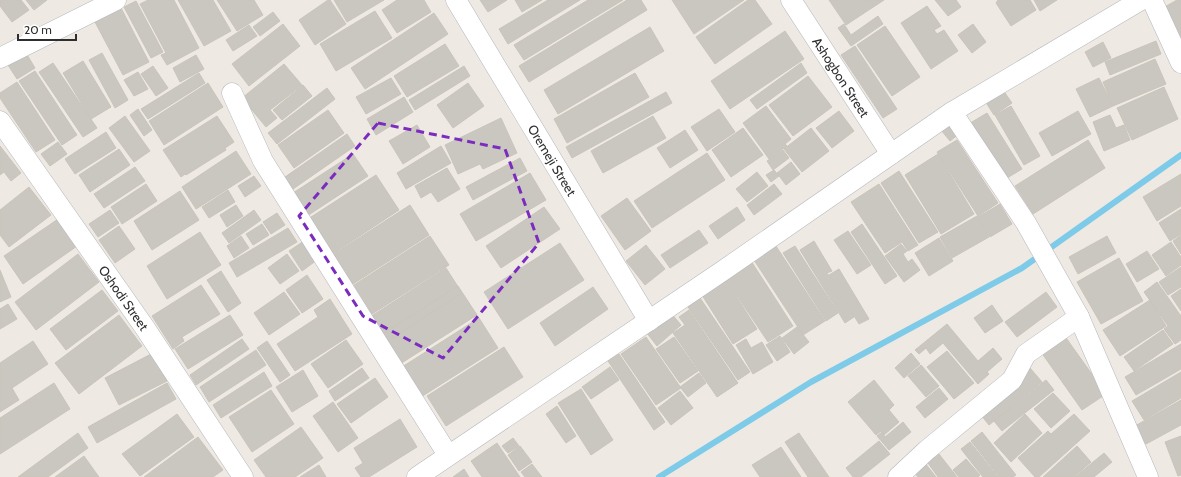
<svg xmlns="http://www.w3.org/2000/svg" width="1181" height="477" viewBox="0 0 1181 477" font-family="Cabin,sans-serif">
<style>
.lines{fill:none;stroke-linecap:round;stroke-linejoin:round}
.stream{stroke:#7dcbe8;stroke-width:6}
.building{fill:#cac7c0;stroke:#cac5bb}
.street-casing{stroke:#b5b7c0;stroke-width:21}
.street{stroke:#fff;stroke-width:20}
.marked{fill:none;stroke:#7b2cbf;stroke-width:3;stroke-dasharray:8 5;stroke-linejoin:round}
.labels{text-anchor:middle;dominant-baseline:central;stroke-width:3;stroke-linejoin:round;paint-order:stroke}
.street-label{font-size:13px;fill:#2e2e2e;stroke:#fff}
</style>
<rect width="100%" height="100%" fill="#eee9e2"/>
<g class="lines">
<path class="stream" d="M659,477L811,382L1022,268L1181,155"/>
</g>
<path class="building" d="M0,0H21L29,10L12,22L0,6Z
M26,0H47L34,10Z
M148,0H174L199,48L167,65L161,55L166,53L140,4Z
M178,0H213L231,31L204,46Z
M217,0H254L263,15L237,31Z
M328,0H330L346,24L315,45L299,20Z
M334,0H384L347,22Z
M397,0H424L431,12L397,33L382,10Z
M480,0H507L488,12Z
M515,0H542L522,12Z
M548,0H580L508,44L499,29Z
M588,0H623L524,60L514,45Z
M627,0H641L647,10L529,82L519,66Z
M672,0H744L694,34Z
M748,0H755L772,24L715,64L696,37Z
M829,0H884L846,25Z
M935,0H956L961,7L948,16Z
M998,0H1030L1036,10L1011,26L996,3Z
M1034,0H1057L1040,11Z
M1177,0H1181V44L1161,9Z
M136,1L163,52L151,58L124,7Z
M927,6L941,26L934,30L937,34L944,30L958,51L931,69L901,23Z
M121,8L149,62L123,75L95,22Z
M375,11L392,38L336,71L320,44Z
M273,12L280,21L260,36L253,27Z
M434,13L448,34L365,89L351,68Z
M878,16L883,24L851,46L838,28L844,24L851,35Z
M283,24L300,46L249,86L232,64Z
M973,24L986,42L972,53L958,35Z
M249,25L257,36L233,51L226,40Z
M885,26L920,77L892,96L857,45Z
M650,27L664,51L558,114L544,90Z
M785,31L804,59L730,109L711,81Z
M1156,41L1161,54L1110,75L1105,62Z
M1103,42L1111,58L1093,67L1085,52Z
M445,44L459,66L407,97L394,76Z
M855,46L897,109L883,118L841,55Z
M26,53L35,68L17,79L8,65Z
M102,53L128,100L115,108L89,60Z
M196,55L204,69L180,82L173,68Z
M1155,59L1166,84L1113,106L1103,82Z
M83,61L111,107L91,119L63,73Z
M53,63L97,128L83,137L39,72Z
M801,63L807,73L757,109L750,100Z
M284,64L302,85L270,110L277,118L266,127L242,98Z
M153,66L168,88L156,96L141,74Z
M464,66L470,76L415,110L409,100Z
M35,71L77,135L62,145L19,81Z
M138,72L148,89L134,96L124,80Z
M199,73L205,83L148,119L141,109Z
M635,73L649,97L567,143L554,119Z
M808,76L832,107L793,136L769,105Z
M391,78L401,94L366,114L356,97Z
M1099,78L1113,106L1090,117L1076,89Z
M17,82L55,140L36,152L0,98V93Z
M208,83L223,107L164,145L149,121Z
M468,83L484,106L453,128L437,105Z
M303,85L312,96L282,120L273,110Z
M1164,87L1178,119L1132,140L1117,108Z
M327,88L335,99L277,144L268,133Z
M1003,90L1012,103L994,115L985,101Z
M666,92L672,103L572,158L566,147Z
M404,97L413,112L376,135L367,119Z
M766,106L791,139L785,144L787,146L769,159L743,123Z
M1011,106L1040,156L1024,165L995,115Z
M138,109L152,130L144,136L130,115Z
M719,109L735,132L707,151L691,127Z
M328,110L344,133L294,168L278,145Z
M839,111L854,131L832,148L816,128Z
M1078,111L1091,134L1052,156L1039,133Z
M987,113L1022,169L1002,181L967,125Z
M1110,115L1116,128L1124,125L1130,140L1104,151L1093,122Z
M125,116L150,151L134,162L109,128Z
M217,116L234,142L225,148L226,150L186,175L185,174L181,177L163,150Z
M653,116L666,138L603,173L591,151Z
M501,118L517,153L483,169L480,164L458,174L445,145Z
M949,122L959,134L950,141L941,130Z
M417,125L430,147L403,164L389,141Z
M743,128L763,155L731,177L712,150Z
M811,128L829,151L802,172L784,149Z
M685,130L698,150L670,168L657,148Z
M106,132L116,148L75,174L65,159Z
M347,134L355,146L293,189L285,177Z
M957,140L998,203L978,216L937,152Z
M1088,140L1105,168L1033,214L1015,186Z
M58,142L67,154L50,166L41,154Z
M0,146L21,173L11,181L4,172L0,175Z
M441,146L451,163L406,189L397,173Z
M119,149L130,165L90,192L79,175Z
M783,150L789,158L773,170L767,161Z
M236,151L251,174L196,209L182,187Z
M707,153L725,180L652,228L634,201Z
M353,154L368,176L307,216L293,193Z
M938,154L974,214L941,234L905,175Z
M520,158L527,171L473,200L466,187Z
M791,162L800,174L786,185L777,173Z
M135,167L145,181L104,208L94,194Z
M447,168L460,189L438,202L431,192L421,198L415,186Z
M774,170L779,176L771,182L766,175Z
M899,171L938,232L919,243L881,183Z
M757,172L768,186L747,202L736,189Z
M530,173L546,200L476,241L460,214Z
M1181,174V206L1157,221L1143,197Z
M376,175L399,210L331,255L308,219Z
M254,176L261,186L245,197L238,186Z
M146,184L157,201L122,224L111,207Z
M774,184L782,194L754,215L747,205Z
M879,184L918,245L908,251L902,242L885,253L851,202Z
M29,187L51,215L9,247L0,235V210Z
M228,190L235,202L209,218L202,207Z
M180,191L199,220L152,250L134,221Z
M627,198L651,231L625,250L601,216Z
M1000,204L1012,224L990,237L978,217Z
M236,205L243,216L227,227L220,215Z
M410,205L429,235L353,284L334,254Z
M544,207L560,229L501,268L486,246Z
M737,207L745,220L718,239L709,226Z
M1181,209V234L1170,241L1159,223Z
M110,210L119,223L98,237L89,224Z
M254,210L261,220L229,243L222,233Z
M277,213L285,225L271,234L263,222Z
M977,216L989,237L952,258L940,237Z
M61,217L80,244L23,284L4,256Z
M262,224L269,235L253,245L246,234Z
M862,224L897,276L885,284L851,232Z
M119,226L135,249L115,263L99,240Z
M288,228L297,242L237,277L229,263Z
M699,230L708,243L670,268L661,255Z
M848,231L871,265L857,274L834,240Z
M200,232L221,265L167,299L147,266Z
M1181,235V254L1173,241Z
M241,236L249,248L234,258L227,246Z
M430,236L449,265L372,314L354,285Z
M1107,236L1116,253L1078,274L1069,257Z
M939,238L953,261L929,276L915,253Z
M304,241L317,260L302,271L289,251Z
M814,241L832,271L827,273L854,317L845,323L800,250Z
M1171,242L1181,257V265L1166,276L1152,255Z
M560,243L584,280L508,329L484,292Z
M774,243L825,321L803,335L752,257Z
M901,244L907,251L903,254L908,262L912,259L920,270L904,282L885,256Z
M646,245L665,269L645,285L626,261Z
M795,246L838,313L826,321L783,253Z
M1147,251L1159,269L1137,282L1126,264Z
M78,254L99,282L36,330L15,302Z
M287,254L299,271L280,284L268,268Z
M1119,258L1143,301L1101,324L1077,282Z
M751,261L793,326L768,342L725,278Z
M1181,267V287L1168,295L1159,282Z
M446,268L462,293L386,342L370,317Z
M839,269L869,319L859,324L829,275Z
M0,270L11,297L0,302Z
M221,271L241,303L228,312L207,280Z
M307,275L323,299L302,313L286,290Z
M724,277L757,329L733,344L700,292Z
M1157,282L1181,316V340L1175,344L1164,329L1168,326L1144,292Z
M201,285L220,314L182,337L184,341L173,349L152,316Z
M458,286L477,315L400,364L381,335Z
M593,287L608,309L555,346L540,323Z
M1181,289V311L1171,296Z
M102,290L118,311L66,350L50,329Z
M284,292L300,314L269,335L254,313Z
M1046,292L1057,307L1017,337L1005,322Z
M698,295L750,372L738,380L686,304Z
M330,299L352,334L295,371L277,344L318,317L314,310Z
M1150,300L1166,326L1120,356L1103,330Z
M8,304L17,319L0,329V309Z
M992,305L1003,321L985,333L974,318Z
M689,310L738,383L717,397L673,333L685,325L679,317Z
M670,312L681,325L657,346L646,332Z
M119,315L142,346L79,394L55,363Z
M230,315L243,335L188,369L175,349Z
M479,318L498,348L421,397L402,367Z
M947,324L978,361L993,348L1002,359L987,372L989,374L978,384L943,343L930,354L926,348L919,354L915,350Z
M797,327L809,342L794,354L782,338Z
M1163,330L1173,344L1134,371L1124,357Z
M1064,335L1106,394L1082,410L1041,352Z
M780,336L790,352L777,361L766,345Z
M646,337L681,388L656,405L621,354Z
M674,337L698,371L680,383L656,349Z
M242,339L249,349L196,385L190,375Z
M746,339L751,348L762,342L773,362L753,374L736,345Z
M346,340L363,364L328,388L311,364Z
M33,341L48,364L12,388L19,400L0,412V363Z
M267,341L290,375L280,382L257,348Z
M1181,344V369L1136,395L1125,377Z
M504,347L523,377L446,426L427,396Z
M256,350L266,365L209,402L200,387Z
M947,351L974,383L954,399L927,367Z
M153,353L167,381L119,405L105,378Z
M911,353L920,364L904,378L895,368Z
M619,354L665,422L654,430L608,361Z
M921,365L939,386L926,397L908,376Z
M610,367L619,380L591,399L582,387Z
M362,368L369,378L335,401L329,391Z
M1030,368L1042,382L989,425L977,410Z
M303,370L318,396L292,412L276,387Z
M264,372L272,386L221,418L213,405Z
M1181,372V398L1144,420L1132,401Z
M699,373L706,383L688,397L680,387Z
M375,378L388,397L351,423L337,404Z
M874,380L894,405L889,410L899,422L884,435L881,431L876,435L848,402Z
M1046,380L1054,390L1002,431L994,421Z
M54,383L70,409L0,454V418Z
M167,383L176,399L97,443L88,427Z
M939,388L948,399L925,418L916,407Z
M581,389L613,440L591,455L558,403Z
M271,390L294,424L252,452L229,417Z
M680,391L693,408L671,425L658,408Z
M1053,393L1070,411L1051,428L1034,409Z
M1181,400V425L1146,444L1135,426Z
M333,402L358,438L338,452L313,416Z
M557,406L576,436L566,443L546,414Z
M177,414L194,437L140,476L122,454Z
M1025,414L1042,433L1011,462L994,443Z
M1074,414L1090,431L1039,477H1035L1018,458L1048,431L1051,434Z
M400,419L417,447L369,477H361L355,468L363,463L354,448Z
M903,422L911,432L889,450L877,436L882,432L885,437Z
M301,427L323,458L295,477H266L254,460Z
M982,432L1016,475L1013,477H999L971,441Z
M78,433L88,448L48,477H18Z
M799,433L829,477H808L785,442Z
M1181,436V475L1178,476L1165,442Z
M198,437L223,470L213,477H144Z
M513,438L519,446L508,453L502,446Z
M879,441L890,454L861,477H853L846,468Z
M970,442L998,477H983L961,449Z
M497,443L520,477H482L471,461Z
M520,446L532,462L519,471L508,455Z
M1077,446L1091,462L1074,477H1043Z
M781,447L801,477H760L752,465Z
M1104,453L1112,462L1094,477H1075Z
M939,454L957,477H938L928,463Z
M84,456L99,477H55Z
M921,458L936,477H918L910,467Z
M966,459L980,475L978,477H959L953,470Z
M532,464L542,477H525L521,472Z
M319,465L326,477H300Z
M464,469L469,477H453Z"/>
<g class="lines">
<defs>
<g id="street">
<path id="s1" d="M456,0L649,321"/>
<path id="s2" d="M791,0L891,154"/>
<path d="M1152,0L1181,63"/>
<path d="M0,58L116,0"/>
<path d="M232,93L263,161L448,455"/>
<path d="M952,112L1026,223L1079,317L1148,477"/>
<path id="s3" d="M0,121L145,328L243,477"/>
<path d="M417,477L721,272L952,112L1141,0"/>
<path d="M898,477L927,450L1012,380L1026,354L1079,317"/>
</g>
</defs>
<use href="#street" class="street-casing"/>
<use href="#street" class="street"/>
</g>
<path class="marked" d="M378,123L505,149L539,243L443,358L363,316L299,216Z"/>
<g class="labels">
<g class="street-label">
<text stroke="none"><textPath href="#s2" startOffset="92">Ashogbon Street</textPath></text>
<text stroke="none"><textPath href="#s1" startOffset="187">Oremeji Street</textPath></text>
<text stroke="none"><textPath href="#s3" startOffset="216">Oshodi Street</textPath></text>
</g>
</g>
<path d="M18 34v6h58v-6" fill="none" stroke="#2e2e2e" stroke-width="2"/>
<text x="24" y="34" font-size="12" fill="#2e2e2e" stroke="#ffffff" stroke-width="3" paint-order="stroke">20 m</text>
</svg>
